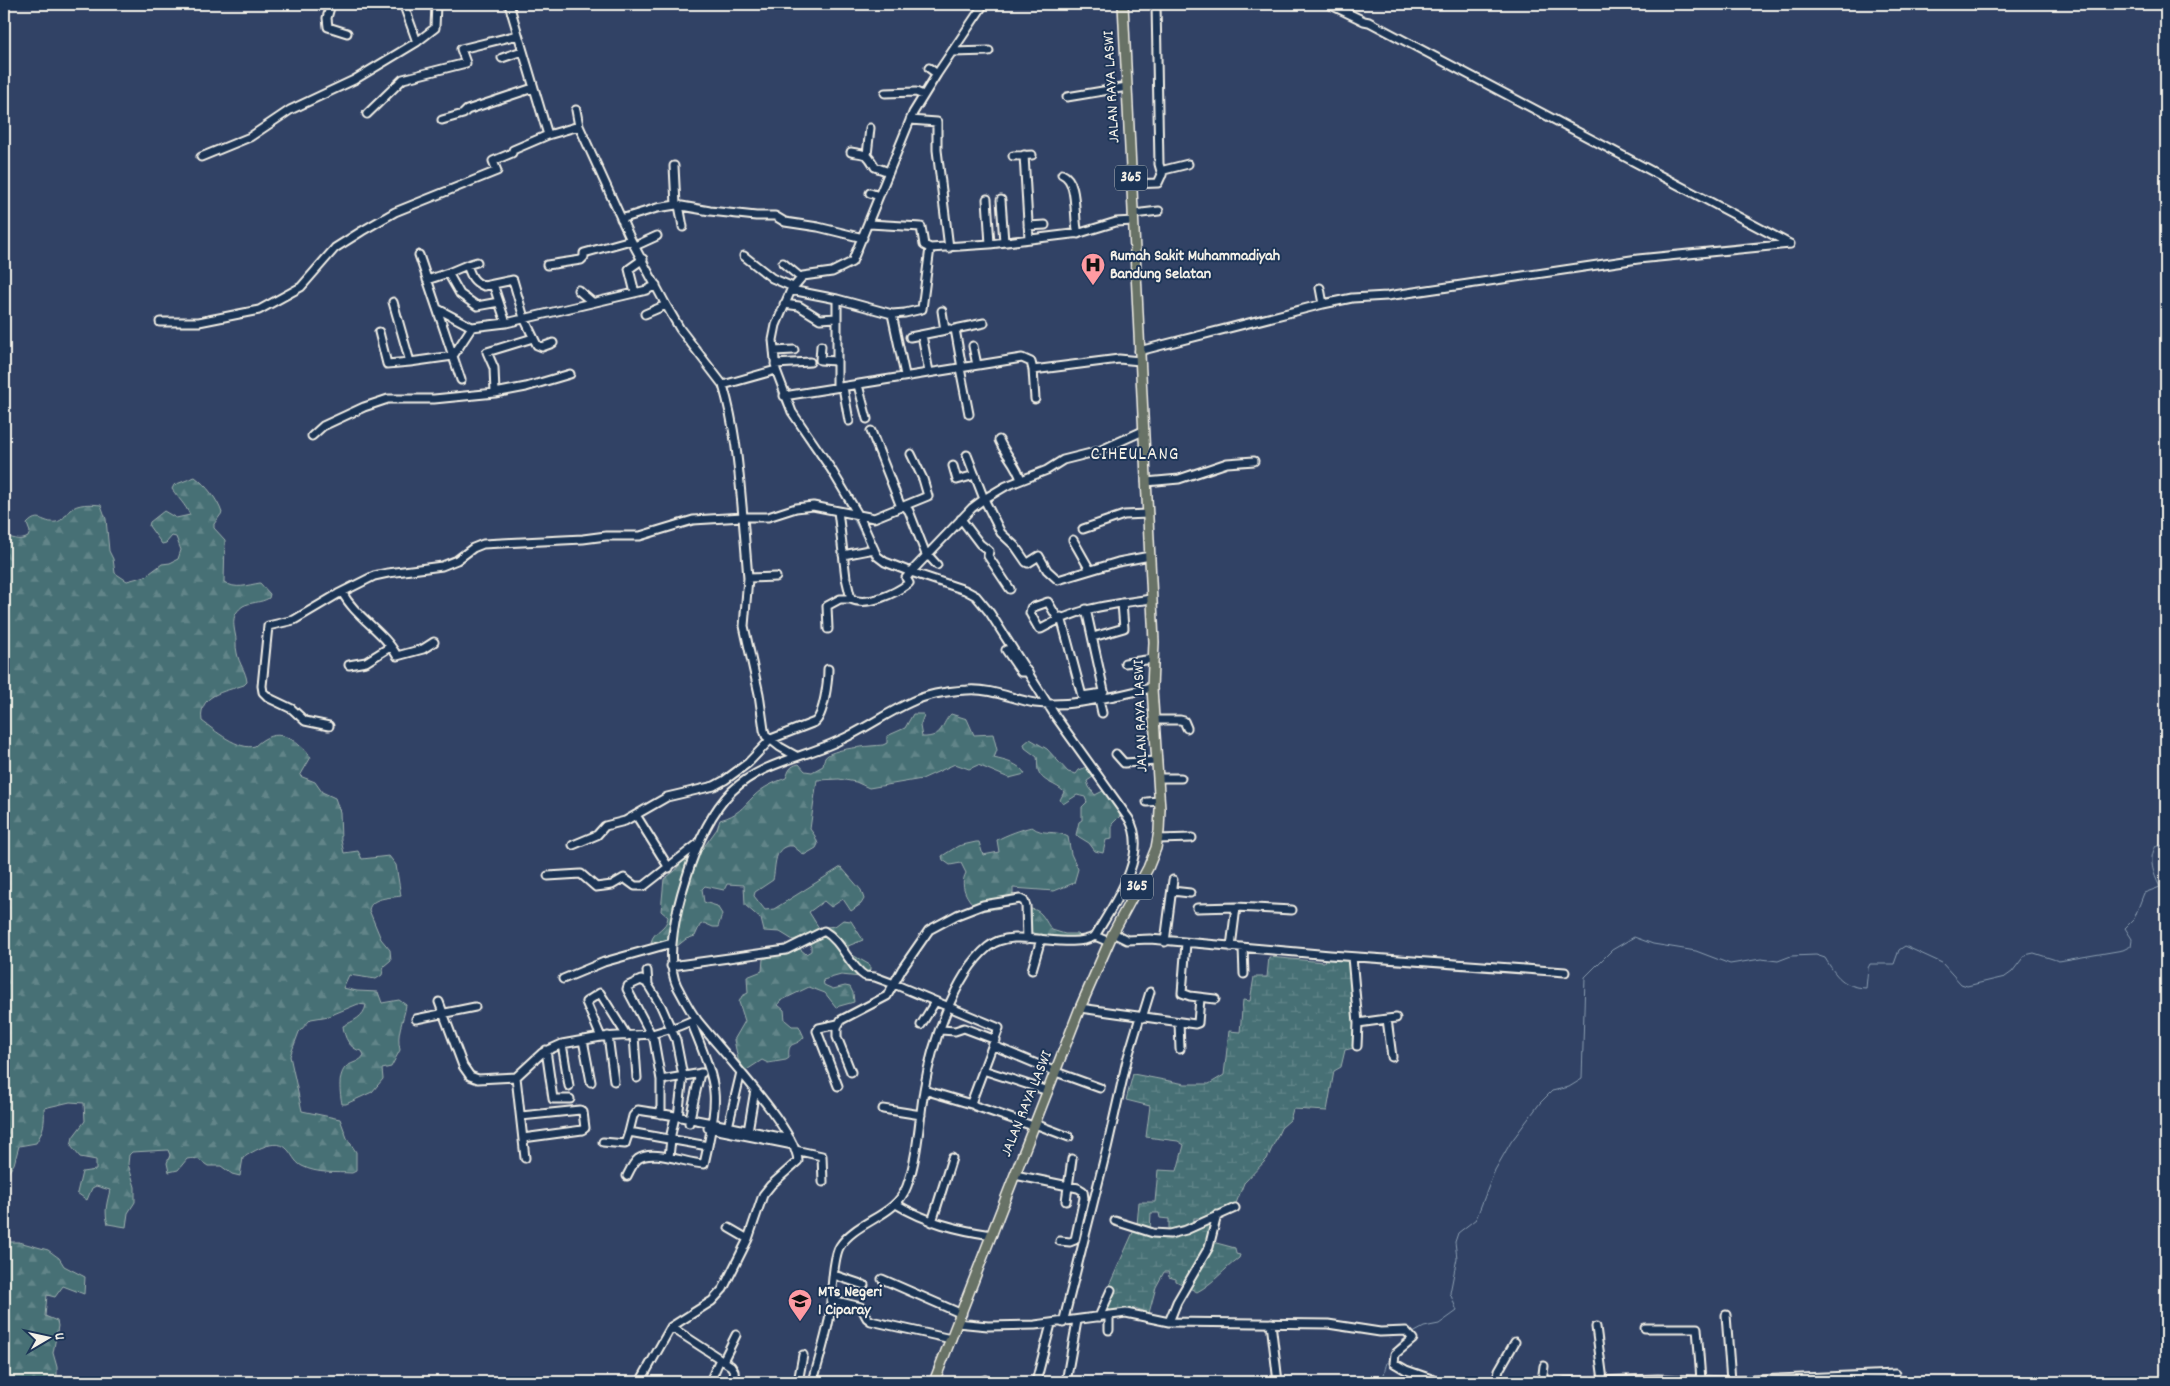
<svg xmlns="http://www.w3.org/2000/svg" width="2170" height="1386" viewBox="0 0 2170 1386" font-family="Dekko,sans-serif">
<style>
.forest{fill:url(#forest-firs);stroke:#9eb0ae}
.wetland{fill:url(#wetland-marsh);stroke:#9eb0ae}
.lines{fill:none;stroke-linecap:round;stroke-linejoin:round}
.stream{stroke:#8a9db0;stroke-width:1}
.minor-casing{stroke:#f4f1e8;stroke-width:11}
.major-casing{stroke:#f4f1e8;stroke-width:12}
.minor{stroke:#1d3557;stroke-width:7}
.major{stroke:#687266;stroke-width:9}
.labels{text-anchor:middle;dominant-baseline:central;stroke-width:4;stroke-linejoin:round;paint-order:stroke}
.shield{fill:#1d3557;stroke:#b4b9bc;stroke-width:1}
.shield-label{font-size:15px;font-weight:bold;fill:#f4f1e8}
.street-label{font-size:16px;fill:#f4f1e8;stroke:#1d3557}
.poi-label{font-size:16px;font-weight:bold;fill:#f4f1e8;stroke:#1d3557;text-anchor:start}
.quarter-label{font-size:19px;letter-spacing:1px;fill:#f4f1e8;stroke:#1d3557}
</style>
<defs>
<pattern id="forest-firs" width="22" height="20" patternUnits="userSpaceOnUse" patternTransform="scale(1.25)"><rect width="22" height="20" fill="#477075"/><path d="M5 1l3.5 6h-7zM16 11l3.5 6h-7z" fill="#628589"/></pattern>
<pattern id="wetland-marsh" width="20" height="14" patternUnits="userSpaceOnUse" patternTransform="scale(1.25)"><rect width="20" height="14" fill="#477075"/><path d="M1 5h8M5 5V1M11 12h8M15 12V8" fill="none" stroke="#628589"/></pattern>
</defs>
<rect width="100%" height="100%" fill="#314265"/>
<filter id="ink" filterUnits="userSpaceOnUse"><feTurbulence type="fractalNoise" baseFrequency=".02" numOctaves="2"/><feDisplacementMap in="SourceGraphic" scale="10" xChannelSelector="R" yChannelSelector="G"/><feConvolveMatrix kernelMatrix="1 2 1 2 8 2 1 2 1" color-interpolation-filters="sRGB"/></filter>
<g filter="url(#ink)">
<path class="forest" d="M195,477C206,485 218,500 222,513L214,524V528L225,540L224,582C236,590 247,585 260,583L270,594L269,598C261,603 250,602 243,606C232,614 233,622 235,633C237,639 235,646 237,653C239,664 246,671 247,682L244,685C224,692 198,694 202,721C214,730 239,751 255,746C277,725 294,738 311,757L300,776L315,782L322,792L335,798L340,812L341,840L344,853L358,851L362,859L389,856L396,865L401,896C390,898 371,897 369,910L381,939L390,950L391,960L384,966L382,975L376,979L349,975L343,988L357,991L378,992L382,1003L399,1000L406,1005C403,1024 396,1032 400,1050L391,1067L382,1069L383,1079L372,1092L346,1104H342C340,1093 337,1074 347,1066C353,1062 360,1062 364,1055L362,1051C350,1050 344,1037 343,1026C353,1021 364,1017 366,1005L358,1004L329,1016L311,1019L299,1032L290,1056L302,1111L340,1119L347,1138L356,1152V1171L352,1173C336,1172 317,1174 302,1166C294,1162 292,1153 286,1148C275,1138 253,1151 243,1158L240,1176L232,1174L221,1166H208C199,1160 198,1157 187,1159L178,1170L169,1172L167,1163L170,1155L168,1150L132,1152L129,1155L128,1164L135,1187V1202L128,1213L126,1227L108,1224C104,1211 107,1203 110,1190L96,1186L92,1188L87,1200L77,1193L82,1172L96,1170V1160L80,1157L71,1146L73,1137L85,1121L84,1103L70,1102L44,1108C45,1122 44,1130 36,1143L19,1146L14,1164L8,1173H4V1135H7L4,1103V535C12,538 20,542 28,537L30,532L27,524C39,511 43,524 56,522C63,521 65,515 70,510C78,503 91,504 101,505L106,519L109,551L113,559L115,573L127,581L146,576L162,564L170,563L178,559L181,550L176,537L172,536L166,543L162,544L149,526L150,522L164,511L176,518L190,515C185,504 178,498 172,489L174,485Z
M913,714H923L924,715L920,726L922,737C944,738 941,723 951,714L967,719L974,735L993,734L997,750L994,758C1005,761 1019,763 1025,774L1009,778L978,765L969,769L955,764L922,779L869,788L856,782L839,779L817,780L810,829L815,836L818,844L816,848L804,855L793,846C773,844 776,867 773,880L755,892L754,896L765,910L774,909L841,867L861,890L864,899L861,904L851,911L843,899L831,907L824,901L809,912L819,928L835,926L843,920L851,921L863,940L848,946L849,953L870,965V970L861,977L841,975L823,980L824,985L833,989L845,986L850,987L853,993L854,1002L836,1007L825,993L809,987L780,1001L778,1005L784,1010L785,1020L792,1026H799L804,1037C796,1048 787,1039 789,1058L786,1060L768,1063L762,1060L745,1071L738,1059L734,1040L745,1021L739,1002L742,996L748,993L747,977L762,971L763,959L800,949L806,954L811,951V946L804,936L793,940L780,932L764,931L761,919L745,905L744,885L727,884L724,890L705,886L702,889L704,902L717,906L722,914L718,927H713L704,923L700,925L695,936L686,939L676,947L663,942H651C654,930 667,929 668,917L661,911L664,879L675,871L686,856L703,848L717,829L720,820C738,815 742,808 754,796C763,787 775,782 786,778C789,771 789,766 799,764L805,771L812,772L823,766C824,763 823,761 825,758C830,748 872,746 883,745L887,743V736L905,728Z
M1030,739L1047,749L1068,772L1076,774L1079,770L1087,767L1093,777L1087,781L1089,787L1095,795L1103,791L1118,809L1120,816L1112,824V839L1106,840L1103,853L1095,851L1089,843L1076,835L1079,822L1082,820V807L1087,802L1085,797L1077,795L1063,804L1060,800L1064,792C1056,783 1042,783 1038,770C1037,766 1038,761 1037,757L1025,748L1024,744Z
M1032,827C1043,836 1055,829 1068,837L1071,854L1078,869L1074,883L1054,891L1013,888V900L1002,902L1000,908L981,911C969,903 958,887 966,873L961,863L950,865L943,860L942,856L958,846L976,842H979L983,855L999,852L997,840C1006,835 1022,829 1032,827Z
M1031,909C1043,910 1045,922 1052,930L1065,934H1078L1081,937C1070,941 1040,936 1028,931V910Z
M4,1242H19L48,1250L59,1258L64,1266L85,1277L84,1294L63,1286L55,1297L47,1295L45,1316L57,1321L58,1326L53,1353L57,1367V1379L50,1382H4Z"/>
<path class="wetland" d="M1269,957L1324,962L1325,959L1352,961L1357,1020L1354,1048L1345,1050L1341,1067L1334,1071L1327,1111L1293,1109L1290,1120L1281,1128L1267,1159L1244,1183L1235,1206L1200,1221V1218H1194V1224L1169,1232V1219L1160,1218L1159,1213H1151L1150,1231L1137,1225L1139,1202H1155L1158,1170L1177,1171L1184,1145L1178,1141L1146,1137L1150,1106L1126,1100L1133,1074L1185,1084H1209L1224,1075L1229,1031L1240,1032L1243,1000L1250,1001L1254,977H1267Z
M1213,1220L1209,1241L1235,1248L1236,1254L1240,1255L1239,1258C1224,1269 1214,1283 1197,1292L1176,1281V1279L1169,1277L1168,1272H1164L1156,1287L1149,1313L1135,1308L1095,1317L1135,1228L1160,1235Z"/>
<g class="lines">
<path class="stream" d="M777,389C792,431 829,467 849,510
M852,516L868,548
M870,552L881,564L906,574
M912,577L939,586
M1413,1333L1424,1327L1439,1324L1457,1311L1450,1293L1457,1258L1455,1242L1458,1233L1476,1219L1495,1170L1511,1142L1540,1103L1552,1091L1569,1087L1582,1079L1585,977L1612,950L1634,937L1653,944L1696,951L1730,964L1761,959L1778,961L1791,956L1816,955L1825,958C1836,976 1843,987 1866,988L1868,968L1870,964H1894L1899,950L1905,946L1942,963L1961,984L1967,986L2005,977L2012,972L2025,955L2034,953L2059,961L2123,950L2131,946L2132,939L2125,928L2134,919L2144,893L2160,887C2153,873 2148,859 2156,846H2166
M1383,1382C1385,1363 1391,1347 1407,1337
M2138,1382H2142"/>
<defs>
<path id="minor" d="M331,4L327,18L328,27L347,33
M406,4L404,6L417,42
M509,4L548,135
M1156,4L1159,164L1162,175
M1329,4L1364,21L1369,22L1790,244
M952,52L989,51
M502,58L522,51
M929,68L937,74
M885,93L916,92L923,95
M1067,97L1127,87
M576,110L579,126
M367,114L403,79L466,63L461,49L518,35
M442,120L463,114L467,110L533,88
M910,120L937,122V150L949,248
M851,152C868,155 867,153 875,167L889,172
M867,155L870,128
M1024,155L1029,239
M1013,156L1032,155
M201,157L250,137L290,110L354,80L417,42L435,28L436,4
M674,166L676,205
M1062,174C1079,181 1073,217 1078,234
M1131,184L1158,183L1164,170L1188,164
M870,193L879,196
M987,199L990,244
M1001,200L1004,242
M679,205L683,227
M1133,214L1159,211
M621,219L657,208L676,205L710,211L756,216H775L785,222L818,227L863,238
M869,224L921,227L924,245L930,248L990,244L1080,233L1116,222L1133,221
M1028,226L1045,225
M635,246L657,236
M419,255L461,380
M744,256L772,278L793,287
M783,263L801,278
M467,265L477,262
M547,265L581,260L584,257V253L631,240
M448,273L467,265C471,276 473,282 484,286L513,280L524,318L537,345L542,347L553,343
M427,280L448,273L460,294L477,306L499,302
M493,284L506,323
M1320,288L1323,304
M578,290L592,302
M791,290L837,299L892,314L905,375
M635,293L629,269L643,259
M393,302L410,362L453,356L472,327
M784,304L799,306L820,319L836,318
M438,309L472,327L506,323L647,290L656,285
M942,311L945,330L950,329
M645,314L666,305
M892,314L905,313L922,309L930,248
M160,322H199L259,310L301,287L335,248L362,231L395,212L497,171L493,161L512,153L513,150L548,135L579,126L631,240L666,305L680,329L723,385
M379,332L387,364L410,362
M922,335L929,372
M910,337L946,330
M821,346L820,360L836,361
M973,346L977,365
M774,351L794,350
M1139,351L1323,304L1352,298L1387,296L1638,259L1790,244
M775,364L810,362
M960,368L969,414
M962,368L955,329L984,323
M1033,370L1035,399
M858,385L867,419
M837,387V299
M843,387L849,421
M495,393L526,387L570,374
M784,396L1022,358L1031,362L1033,370L1119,359L1140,361
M871,431L901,507
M312,436L323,426L364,407L388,399H434L495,393L494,368L487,352L533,338
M999,440C1005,454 1017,465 1021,480
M967,455L984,499L1001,533L1015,546L1026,562L1028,563L1039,556L1047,570L1058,580L1118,562L1150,556
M953,466L957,480L975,475
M1146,482L1179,479L1227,463L1254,461
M905,506L909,511L927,557
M838,511L846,578L851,599C867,607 896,593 909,583L906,578L911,572L972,508L984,499L1006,486L1047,470L1063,460L1099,451L1143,431
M961,519L980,544L989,551L988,556L1010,589
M1083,529L1124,515L1148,514
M1073,540L1090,570
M843,555L874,549
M928,555L937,565
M748,578L776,577
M342,592C355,617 384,631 397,656L423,649L434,642
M1061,617L1082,696L1103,693L1104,691L1086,609
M1058,619L1048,602L1031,608L1030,613L1039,629H1041C1080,607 1108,605 1151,599
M828,629L827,606L840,599H851
M1093,637L1124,628L1122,603
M1006,650L1021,672H1028
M1125,663L1153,659
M349,665L366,662L390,647
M1099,699L1102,713
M1155,720H1180L1184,721L1187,728
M329,726L305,721L292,709L269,698L263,692L262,686L268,626L294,620L338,594L374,576L388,573L442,566L457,560L473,548L483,544L583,539L606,536H640L693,520L743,517C739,472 736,429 723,385L776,370
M1116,754L1124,763L1157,761
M796,756L780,747L766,736L764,730L759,694L744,626L748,578L743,517H768L796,508L813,506L874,518L928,496L923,479L911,454
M1158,778H1181
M1147,802L1159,801
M636,815L669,868
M1158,839L1192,838
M573,845L597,835L605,826L625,821L667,797L714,786L725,780L748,763L771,739L815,722C824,715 828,681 828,669
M548,876L581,874L596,887L612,885L624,878L635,886H644L699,843
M1172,891L1190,893
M1197,908L1236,907
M1113,933L1127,940L1150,939L1330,955L1565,972
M1095,936L1109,942
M1165,942L1173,880
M1186,943L1182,993L1190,996L1215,999
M1231,947L1236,907L1292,910
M1243,948L1244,974
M1352,957L1358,1023L1387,1019L1392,1057
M671,966L786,950L824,931C843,942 848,965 865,976L875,977L894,984L999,1028L971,1103L975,1106L1033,1126
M1032,970L1041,939
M647,971L648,985
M563,979L604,962L672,943
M439,1002L463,1066L470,1076L478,1079L516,1077L542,1053L562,1044L601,1037L652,1034L679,1026L691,1021
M1080,1008L1195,1024L1198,1023L1200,998
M696,1018L691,1021C698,1040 713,1072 714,1092C716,1110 711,1129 708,1146L629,1132L633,1116L638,1110C689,1117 739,1129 790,1139
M1142,1018L1150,992
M416,1019L475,1007
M1387,1019L1396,1018
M1179,1022L1180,1049
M921,1025L935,1002
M941,1030L955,1031L964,1028L996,1040
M608,1036L614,1081
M634,1036L637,1078
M601,1037L586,1002L600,993L627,1036
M583,1040L591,1082
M562,1044L569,1086
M994,1046L1056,1072L1100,1088
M1357,1046L1358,1023
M546,1050L553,1099H570
M983,1070L1048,1091
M851,1072L837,1037V1027L841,1020L887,996L902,969L929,930L957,915L983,905L1020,899L1024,901L1026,906L1027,939
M516,1077L525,1158
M661,1080L702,1073
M838,1086L817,1031L819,1028L838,1024
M924,1090L971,1104
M883,1109L921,1115
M661,1114V1080L654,1040L627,989L628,986L641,980L647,983L661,1006L676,1040L683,1076L678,1117
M521,1116L580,1110L583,1112L585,1128L582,1130L523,1138
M689,1123L700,1073
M1035,1124L1069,1137
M728,1127L741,1072
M708,1128L793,1145
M748,1131L755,1090
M670,1139L674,1121
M603,1142L625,1144L629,1132
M795,1150L822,1156L823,1182
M669,1157L671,1139
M1015,1175L1078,1188L1083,1191L1084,1198L1075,1240L1070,1242L1060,1241
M627,1176C630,1170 633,1163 638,1159C653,1148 687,1164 704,1164L708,1146
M1066,1201L1072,1159
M896,1204C926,1222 957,1230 992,1235
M1115,1221L1153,1233L1170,1234L1186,1230L1235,1208
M932,1222L952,1158
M729,1228L748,1239
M834,1275L864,1285
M882,1279L962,1314
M832,1300L861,1307L867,1318L871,1321L951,1339
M1109,1315V1330
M1726,1315L1731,1381
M1099,1317L1111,1290
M1169,1322L1177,1302L1209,1247L1217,1215
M957,1323L988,1326L1035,1325L1126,1313L1169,1322L1328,1324L1380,1332L1406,1331L1413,1339L1395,1354L1394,1363L1406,1370L1440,1382
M1063,1323L1107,1148L1127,1060L1140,1017
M1271,1323L1278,1382
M671,1327L731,1366L734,1371L735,1382
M1596,1327L1603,1380
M1645,1328H1697L1701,1380
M723,1361L736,1335
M985,1380L986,1382
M640,1382L671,1327L712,1301L723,1289L748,1239L763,1195L771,1185L798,1161C797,1131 718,1047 697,1020C689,1010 683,997 677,986C664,958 677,907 686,879C695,849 710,813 732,791C762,762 803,758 838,741C864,730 886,713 911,702C928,694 949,691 967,690C990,688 1013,699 1035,703C1072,708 1116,695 1152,688
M710,1382L720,1359
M798,1382L803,1355
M813,1382C818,1362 825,1341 829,1320C832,1302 832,1258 840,1246C857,1220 896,1217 907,1186C918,1156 919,1122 924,1090C931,1047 954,975 988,947C1014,925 1068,952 1095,936C1113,905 1150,855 1129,819L1056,717L990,613L976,596L965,590L911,572L885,562L877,556L859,516L831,469L792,412L776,370L773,340L776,325L791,290L803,276L832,272L852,262L913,113L937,74L984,4
M1036,1382L1051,1324
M1066,1382L1077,1321
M1496,1382L1499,1370L1515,1342
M1542,1382L1544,1366
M1565,1382L1658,1379L1731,1381L1895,1374"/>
<path id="major" d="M934,1382L1080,1008L1113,933L1148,868L1156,848L1159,831L1160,809L1152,688L1154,642L1123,4"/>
</defs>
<use href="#minor" class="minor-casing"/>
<use href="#major" class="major-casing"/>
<use href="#minor" class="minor"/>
<use href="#major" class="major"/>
</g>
</g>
<defs>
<symbol id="hospital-pin" viewBox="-11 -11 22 30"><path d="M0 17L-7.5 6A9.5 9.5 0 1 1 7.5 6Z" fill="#ff9aa2" stroke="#1d3557"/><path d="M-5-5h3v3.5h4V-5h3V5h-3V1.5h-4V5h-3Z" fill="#111"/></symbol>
<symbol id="school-pin" viewBox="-11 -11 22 30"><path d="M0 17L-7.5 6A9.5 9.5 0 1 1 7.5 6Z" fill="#ff9aa2" stroke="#1d3557"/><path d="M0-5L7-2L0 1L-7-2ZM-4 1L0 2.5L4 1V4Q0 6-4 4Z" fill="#111"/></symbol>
</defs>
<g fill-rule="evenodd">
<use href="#hospital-pin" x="1079" y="251" width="28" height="38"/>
<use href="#school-pin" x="786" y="1287" width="28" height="38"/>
</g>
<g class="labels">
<g class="shield">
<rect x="1115" y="165.5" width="32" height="25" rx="4"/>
<rect x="1121" y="874.5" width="32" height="25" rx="4"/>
</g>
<g class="shield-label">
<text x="1131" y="178">365</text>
<text x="1137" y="887">365</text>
</g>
<g class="street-label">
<text transform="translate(1112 87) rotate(-93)">JALAN RAYA LASWI</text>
<text transform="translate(1141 716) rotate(-92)">JALAN RAYA LASWI</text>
<text transform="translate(1027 1104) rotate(-68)">JALAN RAYA LASWI</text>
</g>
<g class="poi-label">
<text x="1110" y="256">Rumah Sakit Muhammadiyah<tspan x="1110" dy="18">Bandung Selatan</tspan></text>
<text x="818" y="1292">MTs Negeri<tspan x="818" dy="18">1 Ciparay</tspan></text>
</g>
<g class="quarter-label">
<text x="1135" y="455">CIHEULANG</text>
</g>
</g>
<rect width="2170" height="1386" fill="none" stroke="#1d3557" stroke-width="20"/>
<rect x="10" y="10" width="2150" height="1366" fill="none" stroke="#f4f1e8" stroke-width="2" filter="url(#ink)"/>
<g transform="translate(48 1338) rotate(81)" stroke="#1d3557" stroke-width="4" paint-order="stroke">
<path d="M0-4L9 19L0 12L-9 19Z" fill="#f4f1e8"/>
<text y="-8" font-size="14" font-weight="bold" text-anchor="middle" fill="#f4f1e8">U</text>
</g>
</svg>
